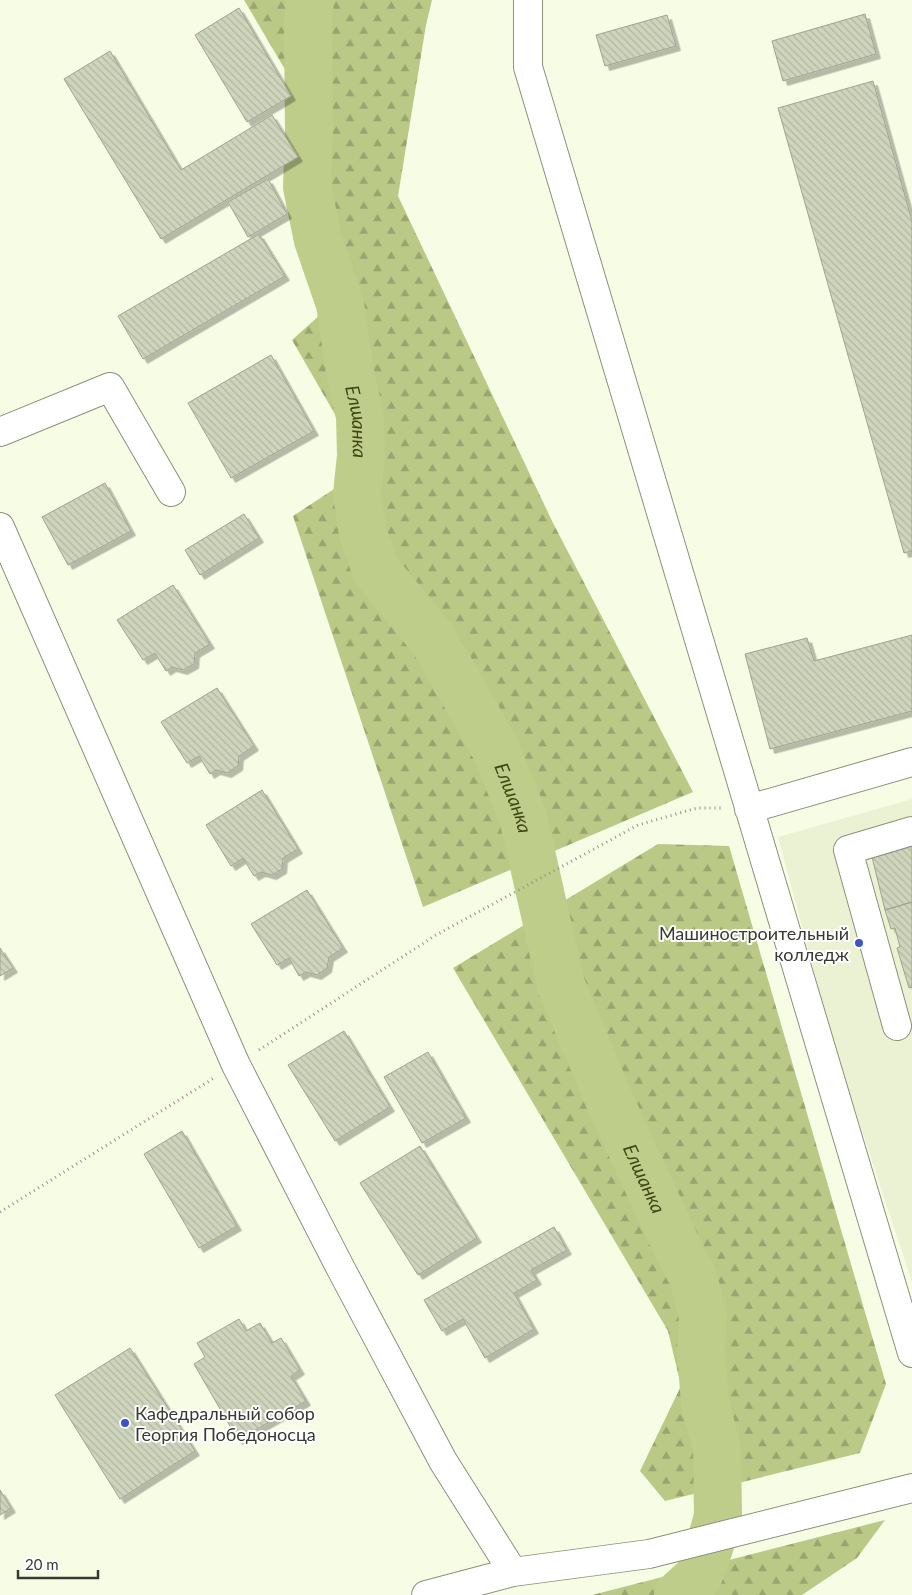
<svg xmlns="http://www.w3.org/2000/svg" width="912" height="1595" viewBox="0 0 912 1595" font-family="Lato,sans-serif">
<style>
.built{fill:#ebf2d3}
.forest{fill:url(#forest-firs)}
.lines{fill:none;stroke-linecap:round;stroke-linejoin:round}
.river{stroke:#bfcd8b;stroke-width:48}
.building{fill:url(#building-back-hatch);stroke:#9fa48d;filter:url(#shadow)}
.minor-casing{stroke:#8c917b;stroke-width:30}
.path{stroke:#929686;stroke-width:3;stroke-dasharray:1 4;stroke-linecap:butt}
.minor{stroke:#fff;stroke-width:28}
.poi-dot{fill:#3956c8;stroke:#fff;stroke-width:2}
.labels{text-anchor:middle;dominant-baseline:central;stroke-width:4;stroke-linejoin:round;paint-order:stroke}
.poi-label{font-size:18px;fill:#383a31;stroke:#fff;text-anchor:end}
.water-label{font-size:19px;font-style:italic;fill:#3f4716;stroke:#fff}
</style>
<defs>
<pattern id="forest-firs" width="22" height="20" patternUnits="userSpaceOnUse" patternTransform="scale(1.25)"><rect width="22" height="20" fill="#bbc987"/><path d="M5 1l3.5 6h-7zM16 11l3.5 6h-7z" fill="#99a46f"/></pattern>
<pattern id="building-back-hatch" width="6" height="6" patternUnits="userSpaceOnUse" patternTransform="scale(1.25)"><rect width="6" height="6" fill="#cfd4bd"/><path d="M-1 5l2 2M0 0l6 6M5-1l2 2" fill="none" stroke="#b2b7a3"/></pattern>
<filter id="shadow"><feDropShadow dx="4.5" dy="4.5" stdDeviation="0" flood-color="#0004"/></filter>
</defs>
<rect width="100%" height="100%" fill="#f7fde5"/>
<path class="built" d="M912,799V1282L835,1049L778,837Z"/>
<path class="forest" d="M244,0H432L426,25L398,196L553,523L693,792L423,907L293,516L366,468L292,340L351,287L299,93Z
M658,844L729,846L886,1384L860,1453L665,1501L640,1471L681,1386L668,1331L453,968Z
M885,1520L857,1558L802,1595H592Z"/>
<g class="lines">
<path class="river" id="s1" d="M310,0L308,25L309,130L307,187L318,240L340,304L351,378L360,416L361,456L357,494L363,534L376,570L434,641L496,750L523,817L561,985L610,1102L678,1249L693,1277L703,1316L701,1351L705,1403L717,1449L718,1517L709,1548L698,1577L678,1595"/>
</g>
<path class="building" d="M239,8L291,96L247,122L195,35Z
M865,14L876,54L783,81L772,41Z
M667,15L676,46L605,66L596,35Z
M110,51L181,170L272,115L298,157L161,239L64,79Z
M873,81L912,221V551L904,553L778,108Z
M268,179L287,214L248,237L228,202Z
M259,234L285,276L143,359L118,316Z
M271,355L314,431L231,478L188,403Z
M105,483L131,531L68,565L42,517Z
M244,514L259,538L200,575L185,550Z
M173,585L210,644L195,653L194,664L183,670L172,667L166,671L155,653L143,660L117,620Z
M912,635V711L770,749L745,654L807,638L814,661Z
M217,688L254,746L239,756L238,766L227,773L216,770L210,774L199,756L187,763L161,722Z
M262,790L298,849L283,858L282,869L272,875L261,872L254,876L243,858L231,866L206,825Z
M912,846V902L885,910L872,857Z
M307,890L343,948L329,957L327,968L317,975L306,972L299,976L289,958L277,965L251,924Z
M912,902V988V987L909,988L897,948L900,947L895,928L891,929L885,910Z
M0,948L13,968L0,976Z
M344,1031L390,1107L335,1141L288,1065Z
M428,1052L466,1118L422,1143L384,1077Z
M182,1131L237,1226L199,1248L144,1154Z
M420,1146L477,1238L418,1275L360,1183Z
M554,1227L567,1250L531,1270L537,1280L514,1293L534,1329L485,1358L463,1319L442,1331L424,1300Z
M239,1319L246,1331L260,1323L272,1343L281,1338L300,1370L291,1376L306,1401L238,1440L194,1364L205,1357L197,1343Z
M130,1348L195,1451L120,1499L55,1395Z
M0,1490L11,1508L0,1515Z"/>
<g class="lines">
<defs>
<path id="minor" d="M528,0V67L912,1353
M0,432L110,387L171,492
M0,527L236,1065L341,1269L443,1461L513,1572
M749,809L912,762
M897,1026L848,850L912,831
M426,1595L513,1572L649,1554L912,1488"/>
</defs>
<use href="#minor" class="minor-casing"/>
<path class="path" d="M259,1050L436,935L638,825L697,808H721
M0,1212L214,1078"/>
<use href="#minor" class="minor"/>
</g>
<g class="poi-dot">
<circle cx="859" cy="943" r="5"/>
<circle cx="125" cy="1423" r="5"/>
</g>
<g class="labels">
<g class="poi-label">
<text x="849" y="933">Машиностроительный<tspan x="849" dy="21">колледж</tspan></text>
<text x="135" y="1413" text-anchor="start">Кафедральный собор<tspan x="135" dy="21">Георгия Победоносца</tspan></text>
</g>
<g class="water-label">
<text stroke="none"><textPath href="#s1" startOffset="428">Елшанка</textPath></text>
<text stroke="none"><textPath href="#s1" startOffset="848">Елшанка</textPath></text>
<text stroke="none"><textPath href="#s1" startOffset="1252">Елшанка</textPath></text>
</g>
</g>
<path d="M18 1570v8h80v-8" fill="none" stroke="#383a31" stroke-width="2.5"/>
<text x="25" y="1570" font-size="15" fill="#383a31" stroke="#ffffff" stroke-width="4" paint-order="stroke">20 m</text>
</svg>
